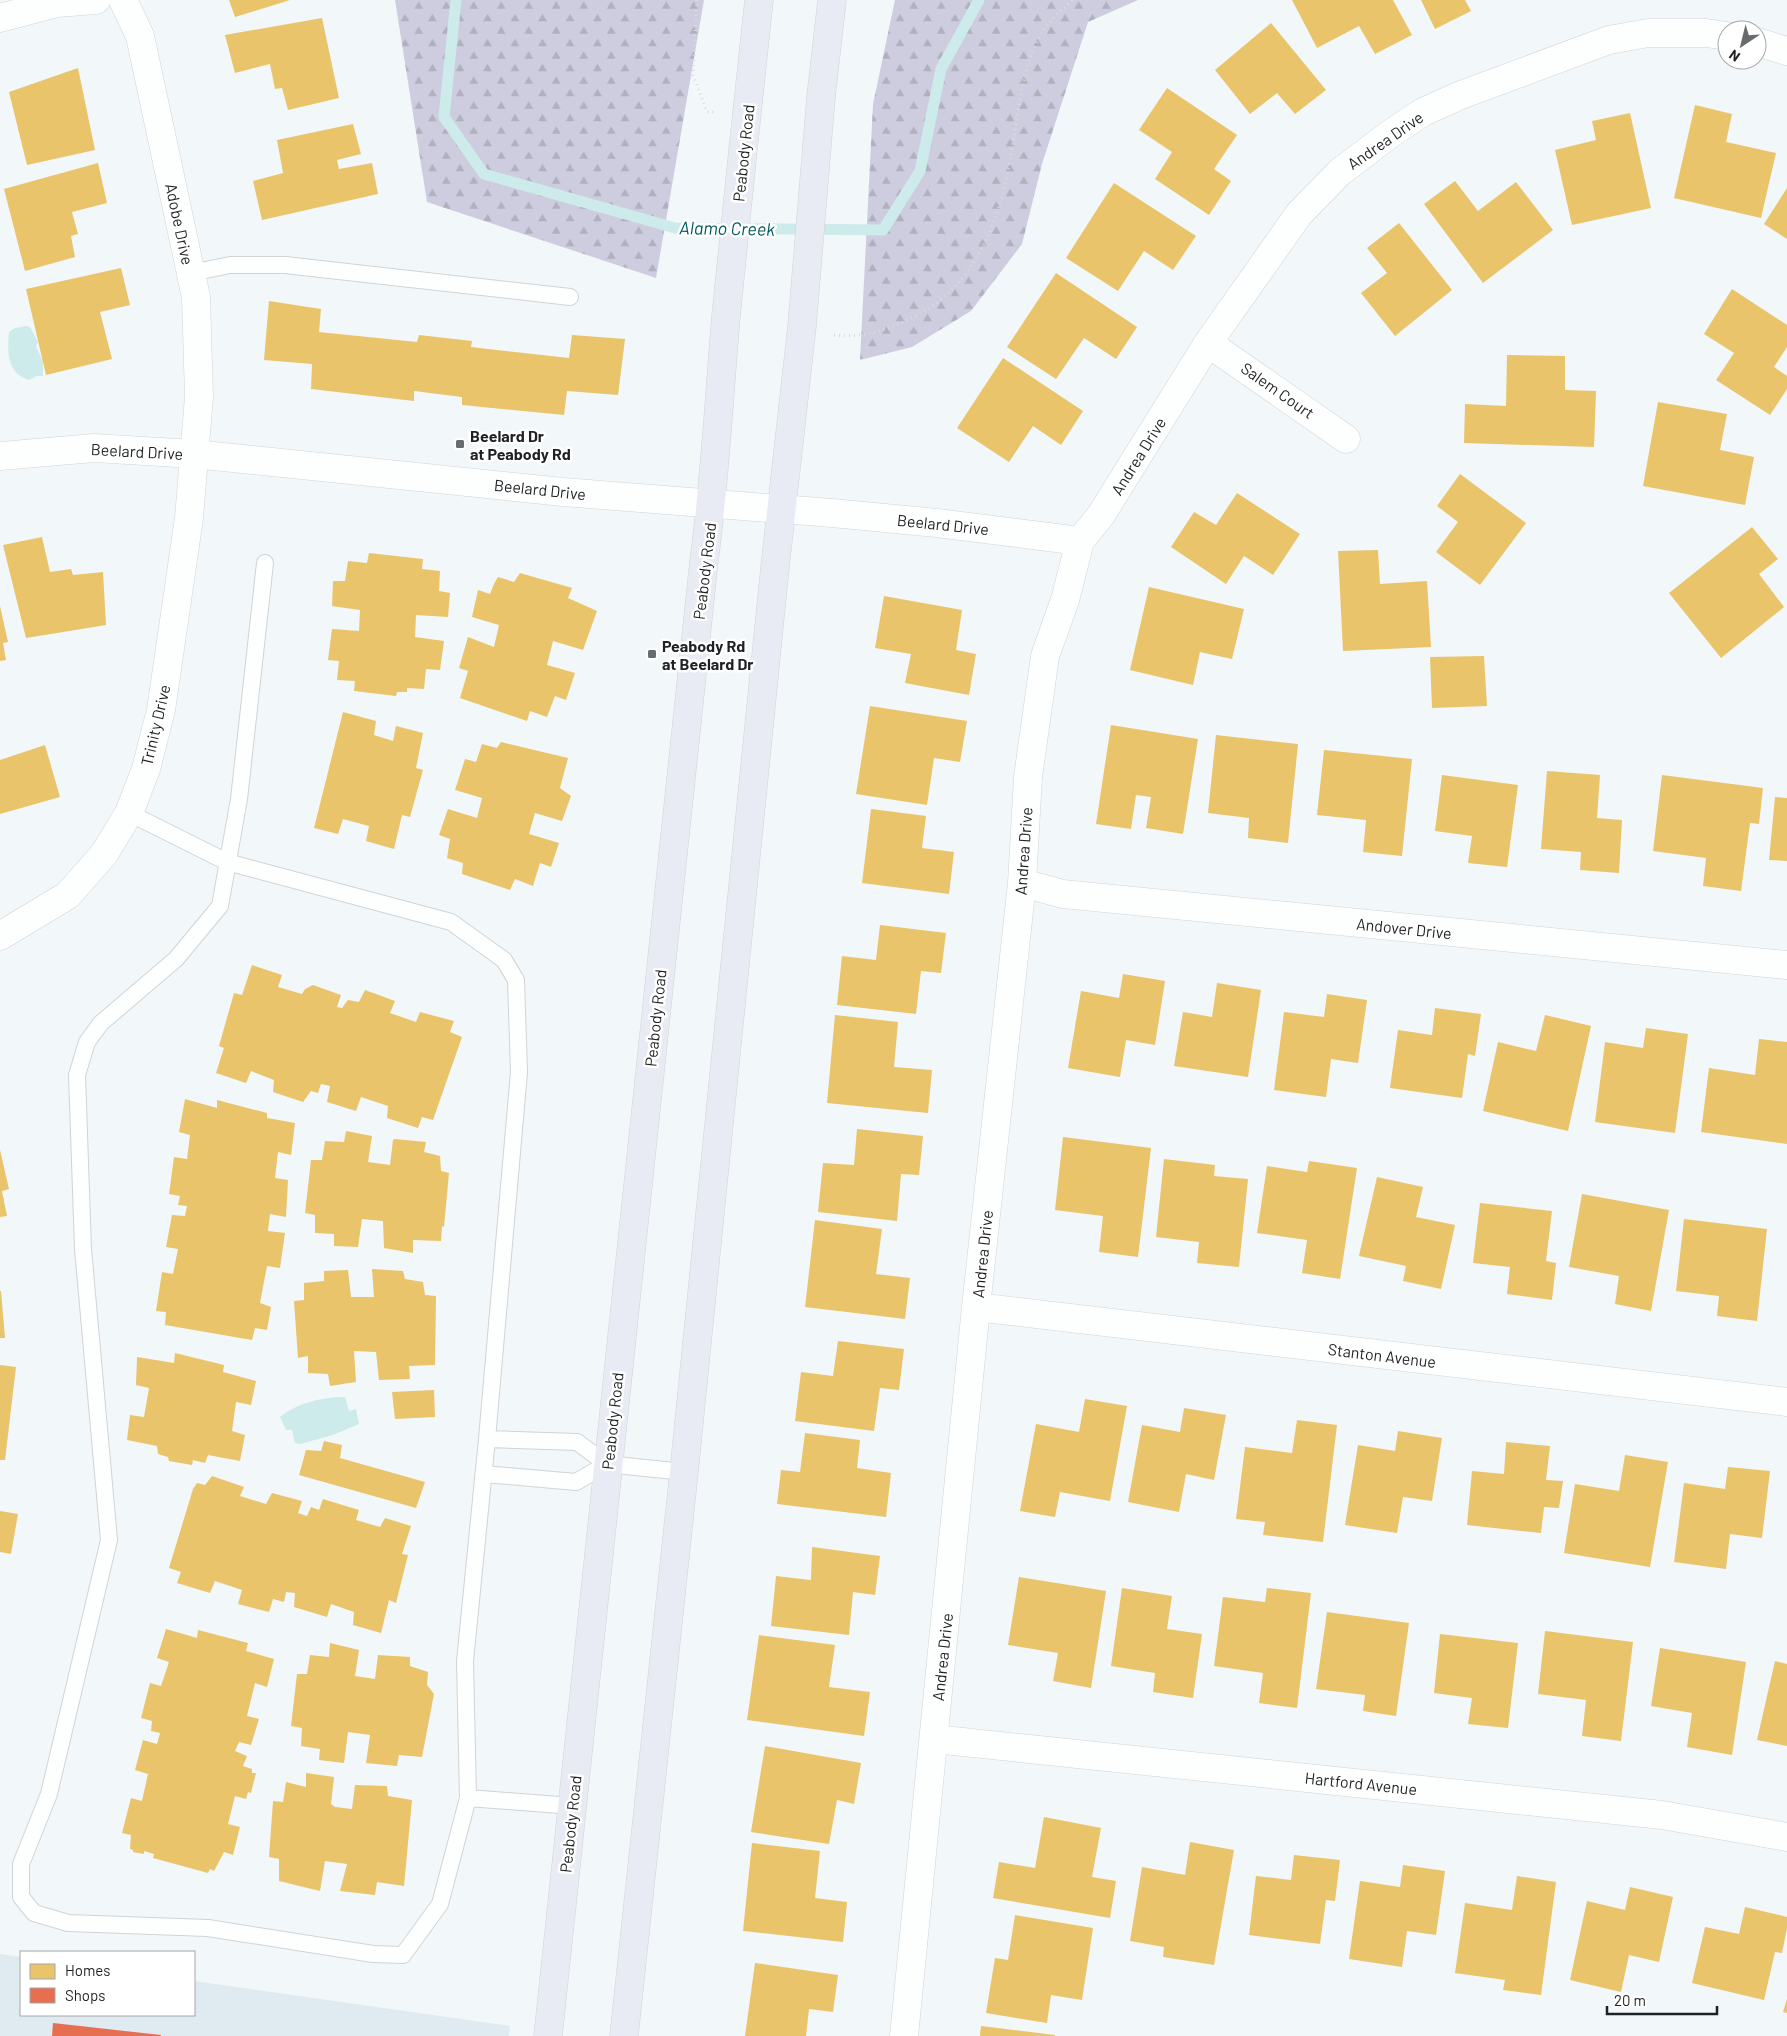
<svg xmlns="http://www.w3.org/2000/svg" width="1787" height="2036" viewBox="0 0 1787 2036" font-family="Barlow,sans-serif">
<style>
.built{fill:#e0eaf1}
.forest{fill:url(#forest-firs)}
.water{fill:#cdebeb}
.homes{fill:#e9c46a}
.shops{fill:#e76f51}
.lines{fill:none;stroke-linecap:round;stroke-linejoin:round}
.stream{stroke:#cdebeb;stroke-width:11}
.service-casing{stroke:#d0d4d6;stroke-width:18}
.minor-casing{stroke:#d0d4d6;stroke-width:29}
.primary-casing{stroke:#d2d4d6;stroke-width:29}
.path{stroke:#dadcdd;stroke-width:3;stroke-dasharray:1 4;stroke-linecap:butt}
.service{stroke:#fdfefe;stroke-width:16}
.minor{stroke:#fdfefe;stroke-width:28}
.primary{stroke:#e8ebf3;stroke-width:28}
.poi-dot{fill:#696c6f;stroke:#fff;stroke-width:2}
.labels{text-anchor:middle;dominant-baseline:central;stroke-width:5;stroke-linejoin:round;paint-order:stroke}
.street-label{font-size:16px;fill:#1f2124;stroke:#fff}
.poi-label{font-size:16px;font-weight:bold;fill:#1f2124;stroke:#fff;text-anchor:start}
.water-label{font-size:18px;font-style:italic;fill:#005a5b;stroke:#fff}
</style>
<defs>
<pattern id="forest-firs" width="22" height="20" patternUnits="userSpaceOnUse" patternTransform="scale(1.25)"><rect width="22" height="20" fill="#cdcddf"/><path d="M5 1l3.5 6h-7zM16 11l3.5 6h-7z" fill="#b0b0bf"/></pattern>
</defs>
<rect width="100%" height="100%" fill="#f2f7fa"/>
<path class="built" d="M0,1954L21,1957V2015H194V1981L510,2026L509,2036H0Z"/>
<path class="forest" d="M395,0H704L656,278L427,202Z
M895,0H1138L1088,22L1042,164L1022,244L971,311L912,347L860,360L873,104Z"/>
<path class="water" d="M26,326L30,327L38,342L36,347L43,361V376H37L29,380C7,374 7,351 9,332L15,328Z
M345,1397L349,1411L356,1409L359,1424L333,1435L300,1444L295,1443L292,1430H286L280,1417C294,1404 326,1396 345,1397Z"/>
<path class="homes" d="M229,0H290L235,17Z
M1292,0H1393L1412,35L1375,54L1359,26L1317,48Z
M1421,0H1465L1471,11L1435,29Z
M322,18L339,98L288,110L282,88L275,89L270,64L235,73L225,35Z
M1271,23L1326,90L1295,114L1277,93L1250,114L1215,70Z
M78,68L95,150L27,165L9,92Z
M1167,88L1237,135L1214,169L1231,181L1209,215L1155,179L1172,152L1139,130Z
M1695,105L1732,114L1726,142L1776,153L1761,218L1674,198Z
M1630,113L1651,208L1572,225L1555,150L1596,140L1592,121Z
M353,124L361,154L337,160L339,169L372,163L378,194L262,220L253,181L283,173L277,140Z
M98,163L107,203L72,212L78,234L71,236L75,257L25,271L4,189Z
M1455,181L1478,211L1516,182L1553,230L1483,283L1424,204Z
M1114,183L1196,236L1173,270L1144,251L1118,291L1066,258Z
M1787,188V239L1764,224Z
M1399,223L1452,290L1395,336L1361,293L1387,273L1367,248Z
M121,268L130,305L100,312L112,359L46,375L26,289Z
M1056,273L1137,327L1116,359L1084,338L1056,379L1007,347Z
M1732,289L1787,325V347L1774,367L1787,376V389L1770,415L1716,380L1734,353L1704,334Z
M269,301L321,309L319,332L417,342L419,335L472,341L471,347L569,358L572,335L625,339L618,395L567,391L564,415L462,405V397L414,391V401L311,389L312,364L264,360Z
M1507,355L1565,356V390L1596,391L1594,447L1464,443L1465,404L1506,406Z
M1003,358L1083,411L1061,445L1033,426L1009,462L957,428Z
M1658,402L1727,414L1720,450L1754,457L1745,505L1643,486Z
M1460,474L1526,523L1480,585L1436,552L1458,522L1437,506Z
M1237,493L1300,534L1273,575L1244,556L1226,584L1171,547L1194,512L1216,525Z
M1752,527L1778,559L1759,574L1784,607L1721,658L1669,593Z
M42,537L50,572L71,569L73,575L103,572L106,625L26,638L3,545Z
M1378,550L1380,584L1427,581L1431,647L1343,651L1338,551Z
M369,553L423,559L422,569L440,571L439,591L450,593L448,617L416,615L415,637L444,641L440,670L426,669L424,689L407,688V692H397L396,696L354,691L355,681L337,680L339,661L328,660L332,629L359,631L360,610L332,606L333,581H345L348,561L367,563Z
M520,573L572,588L568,598L597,611L583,650L553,641L547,665L575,673L566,700L555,696L547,717L530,711L527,721L460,698L468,671L459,668L468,637L494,647L499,625L472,617L478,590L490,594L494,584L498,577L514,582Z
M1149,587L1244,609L1232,659L1200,652L1193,685L1130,670Z
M884,596L962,610L956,650L976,654L969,695L905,683L911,654L875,648Z
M0,606L8,642L3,643L6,660L0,661Z
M1484,656L1487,706L1432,708L1430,657Z
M870,706L967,721L960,762L934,758L927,805L856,794Z
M343,712L376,721L374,735L393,741L396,726L423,733L416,768L423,770L410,817L402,815L394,849L366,841L369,826L343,819L338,834L314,828Z
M1111,725L1198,739L1183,834L1146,828L1151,797L1136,795L1131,829L1096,824Z
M1216,735L1298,744L1288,843L1248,838L1249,818L1208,813Z
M501,742L568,758L560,788L571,796L562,821L535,813L529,834L559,843L551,867L540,863L533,886L515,879L510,890L462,874L463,863L447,858L450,839L439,835L448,809L477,818L482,798L455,790L465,759L476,762L482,744L497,748Z
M45,745L60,797L0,814V760Z
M1324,750L1412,759L1402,856L1363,852L1366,820L1317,815Z
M1547,771L1600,775L1597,818L1622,820L1619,873L1580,870L1581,852L1541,849Z
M1442,775L1518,785L1507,867L1468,863L1472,836L1435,831Z
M1662,775L1763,788L1759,824L1750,823L1741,891L1703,886L1706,858L1653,851Z
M1775,797L1787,798V861L1769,860Z
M871,809L926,816L922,848L954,852L949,894L862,883Z
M880,925L946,933L941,973L921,971L916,1014L837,1005L842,956L876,960Z
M252,965L282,975L278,987L302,994L305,989L313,985L341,995L337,1007L342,1008L348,1000L359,1002L365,990L395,1001L390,1013L416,1022L420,1012L454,1021L450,1032L462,1037L433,1120L422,1117L418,1128L387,1118L388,1106L361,1097L356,1111L327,1102L330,1086L321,1084L318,1093L311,1091L303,1102L273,1092L274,1080L251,1071L246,1083L216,1073L224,1048L219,1046L234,993L242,995Z
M1123,974L1165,981L1155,1045L1126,1040L1120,1077L1068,1068L1081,991L1119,998Z
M1217,983L1261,990L1248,1077L1174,1066L1183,1012L1212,1017Z
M1327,994L1367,1000L1358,1063L1331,1059L1326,1097L1274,1090L1284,1012L1324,1017Z
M1435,1008L1481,1014L1475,1056L1468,1054L1462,1098L1390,1088L1398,1030L1432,1035Z
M835,1015L898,1022L894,1067L932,1070L928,1113L827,1103Z
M1545,1015L1591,1026L1568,1131L1483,1111L1498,1042L1536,1051Z
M1646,1028L1688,1034L1675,1133L1595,1122L1605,1042L1643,1048Z
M1759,1039L1787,1042V1144L1701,1132L1709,1068L1755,1075Z
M185,1099L217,1108V1100L267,1113V1118L295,1123L291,1155L278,1152L275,1178L288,1180L286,1217L270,1214L268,1231L285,1233L280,1268L267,1266L260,1303L271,1307L267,1330L255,1328L252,1340L165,1325L166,1312L156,1311L162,1272L173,1274L178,1249L166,1247L172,1215L185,1216L187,1206L178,1205L180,1196L169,1194L174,1157L187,1159L190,1135L179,1132Z
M857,1129L923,1136L919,1175L901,1174L897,1221L818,1212L823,1163L854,1165Z
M346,1131L372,1136L368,1162L390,1165L393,1140L395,1139L426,1142L424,1152L440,1156L441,1171L449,1173L444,1227L442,1226L441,1241L413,1240V1253L384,1248L383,1221L362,1219L358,1247L334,1246V1234L315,1233V1215L305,1213L311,1160H322L325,1141L344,1142Z
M1063,1137L1151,1148L1138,1257L1099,1252L1103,1216L1055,1210Z
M0,1150L9,1189L2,1191L7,1216L0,1217Z
M1164,1159L1215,1165L1214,1176L1248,1179L1239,1267L1197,1263L1199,1242L1156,1237Z
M1309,1161L1357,1168L1340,1279L1302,1273L1307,1240L1257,1233L1267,1166L1307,1172Z
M1377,1177L1423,1187L1416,1217L1455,1225L1441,1289L1403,1281L1406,1266L1359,1256Z
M1582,1194L1669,1210L1651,1311L1615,1304L1619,1276L1569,1267Z
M1480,1203L1552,1211L1546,1261L1556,1263L1552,1300L1507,1294L1510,1267L1473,1263Z
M1684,1219L1767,1229L1757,1321L1717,1316L1719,1296L1676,1291Z
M815,1220L882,1229L876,1274L910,1278L905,1319L805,1307Z
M372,1269L403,1271L405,1279L423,1282L425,1295L436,1296L435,1365L409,1366L410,1379L379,1380L376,1352L354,1351L356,1382L330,1386L328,1374L308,1373V1356L298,1358L294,1301L304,1300V1283L324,1281V1271L348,1270L351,1297H374Z
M0,1291H1L5,1338H0Z
M838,1341L904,1349L899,1390L880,1388L874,1431L795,1421L801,1372L833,1376Z
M175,1353L224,1365L223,1372L256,1381L251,1405L236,1402L232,1431L245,1435L240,1461L208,1455L205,1463L193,1460L192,1465L169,1461L168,1457L158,1454L157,1446L127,1440L130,1415L144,1417L149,1388L136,1385L137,1357L174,1363Z
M0,1365L16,1367L5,1460H0Z
M434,1390L435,1417L395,1419L392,1392Z
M1085,1399L1127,1406L1110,1501L1060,1492L1055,1517L1020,1511L1036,1424L1079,1432Z
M1184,1408L1226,1415L1214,1480L1186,1474L1179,1512L1128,1502L1142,1425L1180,1432Z
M1297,1420L1337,1425L1323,1542L1263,1535L1265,1522L1236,1519L1245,1447L1292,1453Z
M1398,1431L1442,1438L1432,1501L1403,1497L1397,1533L1345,1525L1358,1445L1395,1451Z
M805,1433L860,1440L857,1468L891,1473L886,1517L777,1504L781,1470L800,1472Z
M324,1441L342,1445L340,1458L425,1482L416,1508L299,1475L306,1450L321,1451Z
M1506,1442L1550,1446L1546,1480L1563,1481L1559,1508L1544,1507L1541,1533L1467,1525L1472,1471L1504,1474Z
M1625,1455L1668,1462L1650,1567L1564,1553L1575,1484L1619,1491Z
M1728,1467L1770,1471L1762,1538L1730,1534L1726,1569L1674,1562L1684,1483L1725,1489Z
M212,1476L244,1487L240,1496L266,1504L272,1493L302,1501L298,1513L307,1516L311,1507L319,1510L323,1499L359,1510L356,1520L380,1527L385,1518L411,1526L402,1554L408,1555L396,1603L389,1600L381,1633L353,1625L354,1612L331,1604L327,1617L294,1607L295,1593L286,1592L284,1602L273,1599L269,1612L238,1604L242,1590L215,1581L210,1593L177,1583L181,1572L169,1568L193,1489L197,1483L205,1485Z
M0,1511L18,1514L11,1554L0,1552Z
M812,1547L880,1556L875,1595L853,1592L849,1635L771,1626L776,1576L811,1580Z
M1019,1577L1106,1591L1091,1688L1053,1681L1058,1653L1008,1645Z
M1122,1588L1172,1596L1167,1629L1202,1634L1193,1698L1153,1692L1155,1673L1111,1666Z
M1267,1588L1311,1593L1297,1708L1259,1703L1263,1673L1214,1666L1223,1597L1265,1602Z
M1327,1612L1409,1623L1396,1716L1363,1711L1365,1695L1316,1689Z
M166,1629L197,1638L198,1630L248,1643L246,1651L274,1659L267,1687L255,1683L247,1716L259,1719L251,1745L239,1742L235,1751L247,1756L243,1766L252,1769V1773H256L251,1793L248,1792L246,1799L235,1796L228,1824L240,1827L233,1855L224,1852L214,1871L210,1869L208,1873L153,1858L154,1854L144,1851V1854L133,1852V1850L130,1849L131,1835L122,1833L131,1798L142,1801L148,1774L135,1770L143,1740L157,1744L160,1733L151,1731L152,1721L141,1718L150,1683L161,1686L169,1662L157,1658Z
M1545,1631L1633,1642L1621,1741L1582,1736L1586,1700L1538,1694Z
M1440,1634L1518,1643L1508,1728L1468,1724L1472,1698L1434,1693Z
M759,1635L835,1645L829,1687L870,1692L864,1736L747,1720Z
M330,1643L359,1650L355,1676L375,1679L378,1655L410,1657V1666L428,1672L427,1685L434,1694L422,1757L399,1755L397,1766L366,1763L370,1735L348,1732L344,1763L319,1760L320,1749L301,1746L302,1728L291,1726L297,1674H307L310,1655L329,1657Z
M1660,1648L1746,1662L1732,1755L1687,1747L1692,1713L1651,1706Z
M1775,1661L1787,1664V1746L1757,1740Z
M765,1746L861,1763L854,1804L837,1800L829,1844L751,1832Z
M306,1773L334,1777L331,1804L335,1807L352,1809L355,1785L387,1786L388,1796L412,1800L404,1886L377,1882L375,1895L340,1891L347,1864L325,1861L320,1891L279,1881V1859L269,1857L273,1801L283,1802L286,1782L306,1787Z
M1044,1817L1101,1828L1092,1877L1116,1881L1110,1918L993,1898L999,1862L1035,1868Z
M1190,1842L1234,1850L1214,1965L1163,1957L1164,1947L1130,1941L1142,1867L1185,1875Z
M752,1843L820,1851L815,1898L847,1902L843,1942L743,1931Z
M1294,1855L1340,1860L1335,1901L1326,1900L1320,1944L1249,1935L1256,1876L1291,1880Z
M1403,1865L1445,1871L1436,1935L1407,1931L1402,1967L1349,1959L1360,1881L1400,1887Z
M1517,1876L1556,1882L1541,1995L1503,1990L1505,1980L1455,1973L1465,1903L1512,1910Z
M1630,1887L1673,1897L1659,1962L1629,1955L1621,1992L1570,1980L1587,1901L1625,1910Z
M1745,1907L1787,1917V1928L1782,1953L1775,1952L1764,2000L1692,1983L1705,1927L1739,1934Z
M1015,1915L1093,1928L1082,2000L1051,1995L1047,2023L986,2013L995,1958L1008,1960Z
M755,1963L838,1975L833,2012L809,2009L806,2036H745Z
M1787,1999V2013L1783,2012Z
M981,2026L1055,2035V2036H980Z"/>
<path class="shops" d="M53,2023L161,2035V2036H52Z"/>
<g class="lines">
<path class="stream" d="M456,0L444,117L484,174L675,228L883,230L920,171L941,69L979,0"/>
<defs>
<path id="service" d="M191,273L230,265H285L570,297
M129,813L227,862L451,922L504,960L516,980L519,1072L487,1439L465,1661L468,1798L440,1904L403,1955L373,1954L208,1928L68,1923L34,1913L21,1897V1864L49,1794L109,1540L83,1249L77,1075L87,1042L101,1023L176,959L220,906L239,799L265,563
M487,1439L577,1442L607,1464L684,1472
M484,1474L576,1482L607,1464
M468,1798L572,1806"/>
<path id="minor" d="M0,18L57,3L96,0
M1757,42L1787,51
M1208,343L1346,439
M0,456L94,448L194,454L563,492L832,513L937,523L1080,541
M1022,883L1063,894L1787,965
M0,936L68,895L104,854L129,813L146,769L161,710L189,518L199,397L196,297L140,36L123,0
M976,1307L1787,1402
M934,1739L1662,1815L1787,1837
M904,2036L976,1307L1022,883L1028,777L1045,656L1065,600L1080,541L1101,515L1208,343L1299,214L1340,172L1390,134L1423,112L1461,95L1609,40L1648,33H1706L1727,36"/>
<path id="primary" d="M548,2036L704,561C715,480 719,398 726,316C736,211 748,105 759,0
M624,2036L684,1472L775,567L802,326L821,97L832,0"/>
</defs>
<use href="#service" class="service-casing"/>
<use href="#minor" class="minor-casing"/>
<use href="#primary" class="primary-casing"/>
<path class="path" d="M697,0L693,75L707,112H714
M834,335C861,338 884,331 908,320C965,295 993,238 1006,180C1017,134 1017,87 1036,43C1044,26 1058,13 1072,0"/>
<use href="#service" class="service"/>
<use href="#minor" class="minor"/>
<use href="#primary" class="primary"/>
</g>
<g class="poi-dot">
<rect x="455" y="439" width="10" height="10" rx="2.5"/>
<rect x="647" y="649" width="10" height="10" rx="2.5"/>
</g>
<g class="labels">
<g class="street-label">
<text transform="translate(1385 140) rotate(-35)">Andrea Drive</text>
<text transform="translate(743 153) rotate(-84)">Peabody Road</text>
<text transform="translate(180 224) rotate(78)">Adobe Drive</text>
<text transform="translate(1278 390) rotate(35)">Salem Court</text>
<text transform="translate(137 451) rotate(3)">Beelard Drive</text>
<text transform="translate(1138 456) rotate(-58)">Andrea Drive</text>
<text transform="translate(540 489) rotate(6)">Beelard Drive</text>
<text transform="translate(943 524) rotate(6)">Beelard Drive</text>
<text transform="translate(704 571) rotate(-83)">Peabody Road</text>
<text transform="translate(155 725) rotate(-77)">Trinity Drive</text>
<text transform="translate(1023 851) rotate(-86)">Andrea Drive</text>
<text transform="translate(1404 928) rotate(6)">Andover Drive</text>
<text transform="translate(655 1018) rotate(-84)">Peabody Road</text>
<text transform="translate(982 1254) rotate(-84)">Andrea Drive</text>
<text transform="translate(1382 1355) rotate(7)">Stanton Avenue</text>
<text transform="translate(612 1421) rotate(-84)">Peabody Road</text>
<text transform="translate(942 1657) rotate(-84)">Andrea Drive</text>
<text transform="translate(1361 1783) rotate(6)">Hartford Avenue</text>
<text transform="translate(570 1824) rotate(-84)">Peabody Road</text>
</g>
<g class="poi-label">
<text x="470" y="435">Beelard Dr<tspan x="470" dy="18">at Peabody Rd</tspan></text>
<text x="662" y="645">Peabody Rd<tspan x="662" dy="18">at Beelard Dr</tspan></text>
</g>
<g class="water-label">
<text transform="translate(727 228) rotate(1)">Alamo Creek</text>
</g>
</g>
<rect x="20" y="1951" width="175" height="65" fill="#ffffff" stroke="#a5a6a7"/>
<rect x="30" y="1964" width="25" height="15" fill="#e9c46a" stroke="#a5a6a7"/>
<text x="65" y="1976" font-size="15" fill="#1f2124">Homes</text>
<rect x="30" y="1988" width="25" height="15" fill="#e76f51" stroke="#a5a6a7"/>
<text x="65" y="2001" font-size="15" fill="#1f2124">Shops</text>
<g transform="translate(1742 45) rotate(215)"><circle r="24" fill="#ffffff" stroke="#a5a6a7"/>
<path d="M0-4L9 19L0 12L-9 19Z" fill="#696c6f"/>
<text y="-8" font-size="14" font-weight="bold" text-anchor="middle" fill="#1f2124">N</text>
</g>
<path d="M1607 2006v8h110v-8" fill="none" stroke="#1f2124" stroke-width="2.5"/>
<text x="1614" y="2006" font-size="15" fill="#1f2124" stroke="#ffffff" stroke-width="4" paint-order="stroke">20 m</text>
</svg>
